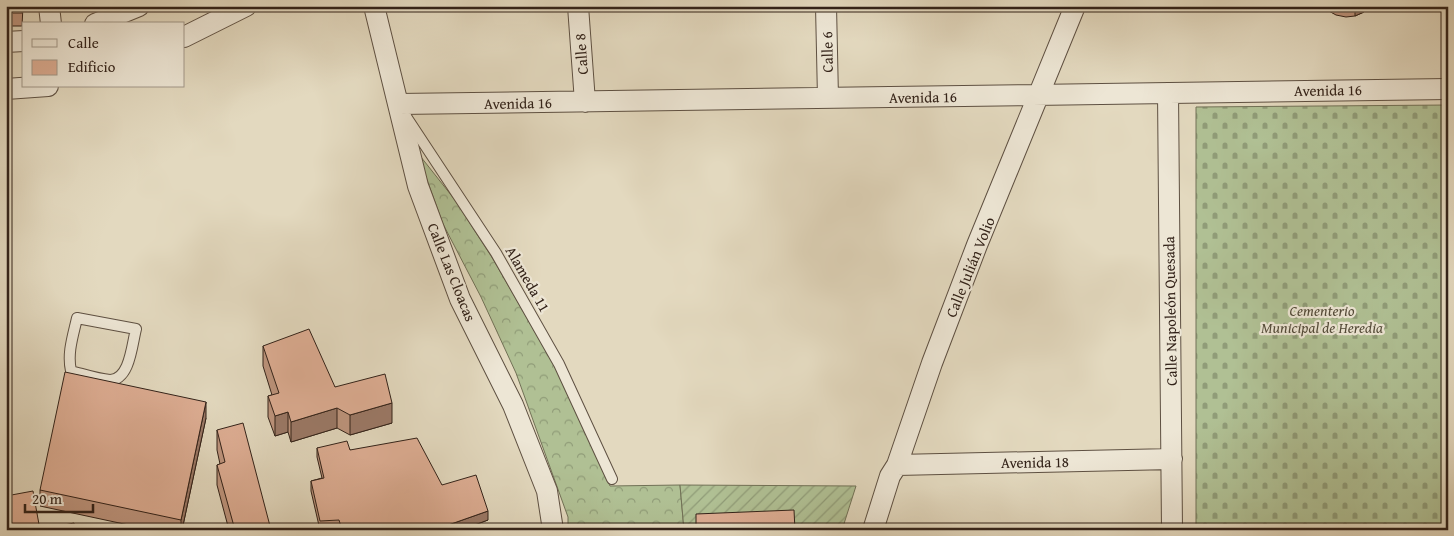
<svg xmlns="http://www.w3.org/2000/svg" width="1454" height="536" viewBox="0 0 1454 536" font-family="'Gentium Book Plus',serif">
<style>
.forest{fill:url(#forest-crowns);stroke:#717156}
.cemetery{fill:url(#cemetery-stones);stroke:#717156}
.garden{fill:url(#garden-furrows);stroke:#717156}
.lines{fill:none;stroke-linecap:round;stroke-linejoin:round}
.lane-casing{stroke:#5e5042;stroke-width:12}
.street-casing{stroke:#5e5042;stroke-width:22}
.lane{stroke:#ede6d5;stroke-width:10}
.street{stroke:#ede6d5;stroke-width:20}
.wall{fill:#be957e;stroke:#322219}
.shaded-wall{fill:#9b7967;stroke:#322219}
.building{fill:#ddad93;stroke:#322219}
.labels{text-anchor:middle;dominant-baseline:central;stroke-width:4.5;stroke-linejoin:round;paint-order:stroke}
.street-label{font-size:15px;fill:#322219;stroke:#ede6d5}
.park-label{font-size:15px;font-style:italic;fill:#524a38;stroke:#ede6d5}
</style>
<defs>
<pattern id="forest-crowns" width="20" height="18" patternUnits="userSpaceOnUse" patternTransform="scale(1.25)"><rect width="20" height="18" fill="#b0c094"/><path d="M2 6a3 3 0 1 1 6 0M12 15a3 3 0 1 1 6 0" fill="none" stroke="#909c78"/></pattern>
<pattern id="cemetery-stones" width="16" height="16" patternUnits="userSpaceOnUse" patternTransform="scale(1.25)"><rect width="16" height="16" fill="#b0c094"/><path d="M2 7V4a2 2 0 0 1 4 0v3zM10 15v-3a2 2 0 0 1 4 0v3z" fill="#909c78"/></pattern>
<pattern id="garden-furrows" width="10" height="10" patternUnits="userSpaceOnUse" patternTransform="scale(1.25)"><rect width="10" height="10" fill="#b0c094"/><path d="M-1 1l2-2M0 10L10 0M9 11l2-2" fill="none" stroke="#909c78"/></pattern>
</defs>
<rect width="100%" height="100%" fill="#e3d9bf"/>
<filter id="stains"><feTurbulence type="fractalNoise" baseFrequency=".004" numOctaves="4"/><feColorMatrix values="0 0 0 0 .2 0 0 0 0 .09 0 0 0 0 .02 0 0 0 .5 -.17"/></filter>
<radialGradient id="worn" r=".72"><stop offset=".6" stop-color="#630" stop-opacity="0"/><stop offset="1" stop-color="#630" stop-opacity=".3"/></radialGradient>
<path class="forest" d="M417,152L455,200L493,259L557,370L610,486L680,485L684,530H568V517L516,373L481,297L443,224Z"/>
<path class="cemetery" d="M1448,105V530H1196V107Z"/>
<path class="garden" d="M680,485L856,486L842,530H684Z"/>
<g class="lines">
<defs>
<path id="lane" d="M407,118L496,253L559,364L612,479
M77,318L136,329C132,344 130,380 110,380C97,379 83,374 71,371C67,353 73,336 77,318Z"/>
<path id="street" d="M49,6L51,24
M374,6L418,186L460,299L513,405L547,491L553,530
M578,6L585,102
M826,6L828,98
M95,24L139,6
M184,37L246,6
M6,42L24,41
M6,89L48,86
M1168,93L1172,530
M399,104L1448,89
M897,465L1172,459
M873,530L890,476L897,465L932,363L977,245L1075,6"/>
</defs>
<use href="#lane" class="lane-casing"/>
<use href="#street" class="street-casing"/>
<use href="#lane" class="lane"/>
<use href="#street" class="street"/>
</g>
<path class="wall" d="M6,6H23L22,26H6Z
M1324,6H1370L1364,12L1355,16L1346,17L1336,15L1327,10Z
M263,346L335,387L392,423L350,435L337,428L291,442L288,432L275,436L268,417V396L272,395L263,366Z
M206,418L182,530H152L40,506V490Z
M217,430L270,530H229L217,485V465L220,464L217,450Z
M317,448L350,450L442,485L488,520L461,530H339V529L320,530L311,491V481L322,478L317,457Z"/>
<path class="shaded-wall" d="M1355,6H1370L1364,12L1355,16Z
M206,402V418L182,530H181V520Z
M392,403V423L350,435V415Z
M337,408V428L291,442V422Z
M288,412V432L275,436V416Z
M488,511V520L461,530H434Z
M270,526V530H258Z"/>
<path class="building" d="M6,6H23L22,13H6Z
M309,329L335,387L385,374L392,403L350,415L337,408L291,422L288,412L275,416L268,396L279,393L263,346Z
M65,372L206,402L181,520L40,490Z
M243,423L270,526L258,530H235L217,465L225,462L217,430Z
M417,438L442,485L476,475L488,511L434,530H342L339,520L320,521L311,481L324,478L317,448L347,441L350,450Z
M33,491L40,530H6V496Z
M794,510L795,530H696V514Z
M74,523L75,530H40Z"/>
<g class="labels">
<g class="street-label">
<text transform="translate(827 52) rotate(-91)">Calle 6</text>
<text transform="translate(581 54) rotate(-94)">Calle 8</text>
<text transform="translate(1328 90) rotate(-1)">Avenida 16</text>
<text transform="translate(923 97) rotate(-1)">Avenida 16</text>
<text transform="translate(518 103) rotate(-1)">Avenida 16</text>
<text transform="translate(970 267) rotate(-68)">Calle Julián Volio</text>
<text transform="translate(452 272) rotate(68)">Calle Las Cloacas</text>
<text transform="translate(528 279) rotate(60)">Alameda 11</text>
<text transform="translate(1170 311) rotate(-91)">Calle Napoleón Quesada</text>
<text transform="translate(1035 462) rotate(-1)">Avenida 18</text>
</g>
<g class="park-label">
<text x="1322" y="310">Cementerio<tspan x="1322" dy="17">Municipal de Heredia</tspan></text>
</g>
</g>
<rect width="1454" height="536" fill="none" stroke="#e3d9bf" stroke-width="25"/>
<rect x="8" y="8" width="1439" height="521" fill="none" stroke="#322219" stroke-width="2.5"/>
<rect x="12" y="12" width="1429" height="511" fill="none" stroke="#322219"/>
<rect x="22" y="22" width="162" height="65" fill="#ede6d5" stroke="#a2988a"/>
<rect x="32" y="39" width="25" height="8" fill="#ede6d5" stroke="#a2988a"/>
<text x="68" y="48" font-size="15" fill="#322219">Calle</text>
<rect x="32" y="60" width="25" height="15" fill="#ddad93" stroke="#a2988a"/>
<text x="68" y="72" font-size="15" fill="#322219">Edificio</text>
<path d="M25 504v8h68v-8" fill="none" stroke="#322219" stroke-width="2.5"/>
<text x="32" y="504" font-size="15" fill="#322219" stroke="#ede6d5" stroke-width="4" paint-order="stroke">20 m</text>
<rect width="100%" height="100%" filter="url(#stains)"/>
<rect width="100%" height="100%" fill="url(#worn)"/>
</svg>
